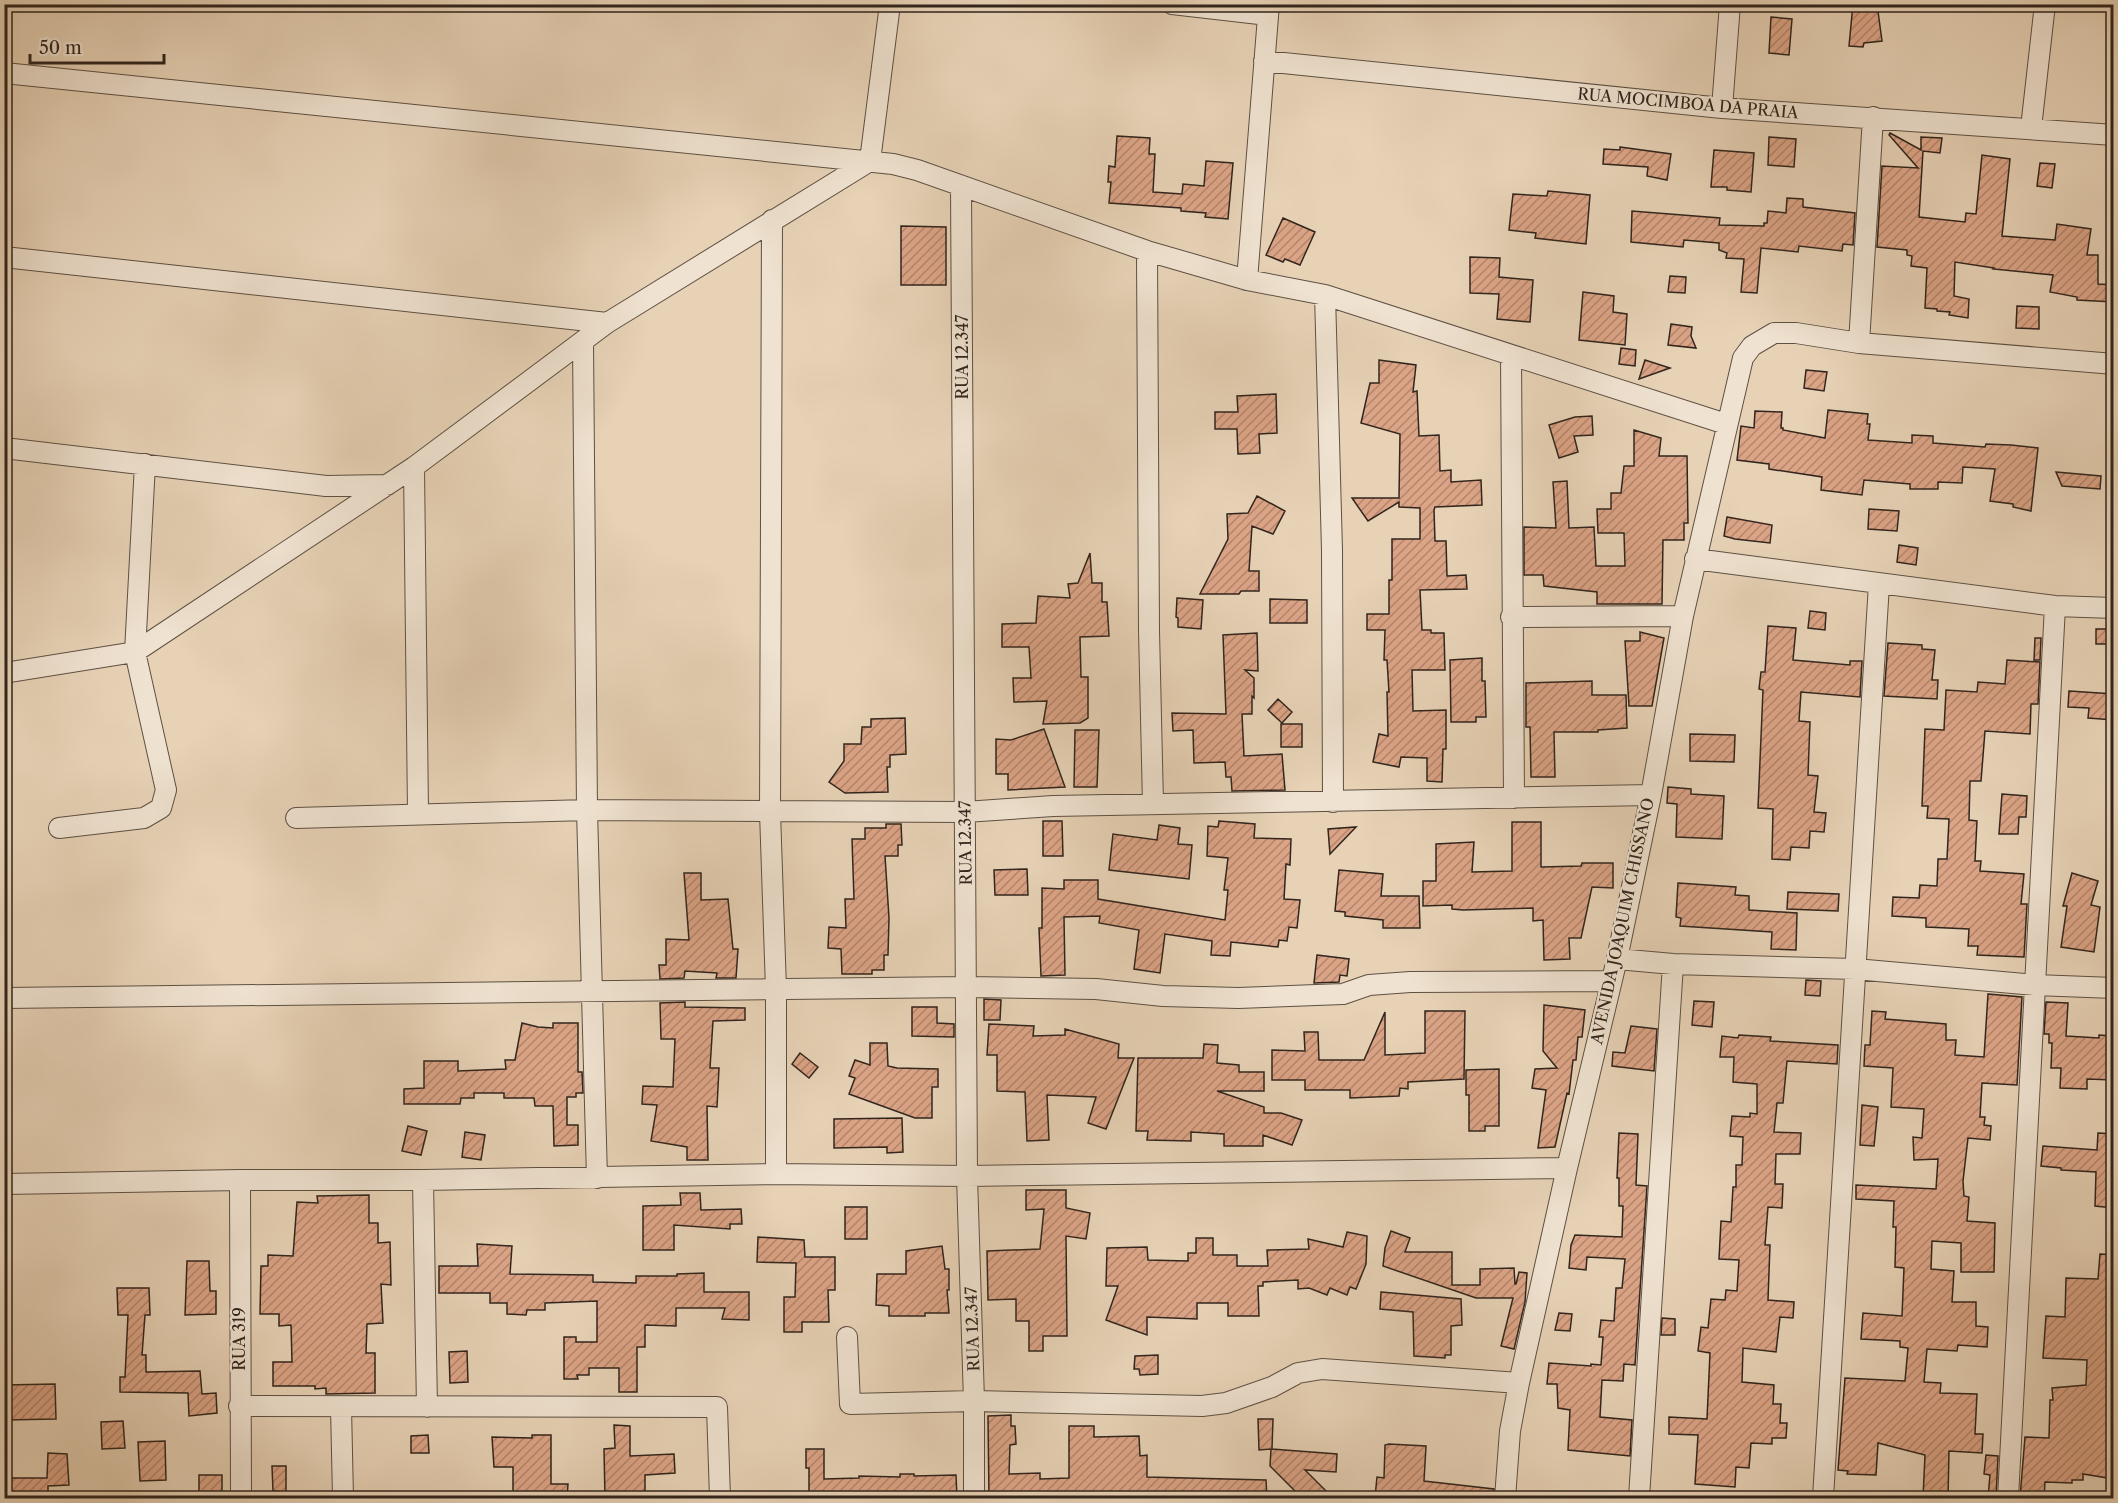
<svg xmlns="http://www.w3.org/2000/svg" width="2118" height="1503" viewBox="0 0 2118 1503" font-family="'Libre Caslon Text',serif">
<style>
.building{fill:url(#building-hatch);stroke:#31251d;stroke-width:1.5}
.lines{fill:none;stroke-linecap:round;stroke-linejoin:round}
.minor-casing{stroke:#5e5043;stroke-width:22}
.minor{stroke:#efe2d0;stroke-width:20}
.labels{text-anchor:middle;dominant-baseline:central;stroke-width:4.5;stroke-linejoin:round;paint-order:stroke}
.street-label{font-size:16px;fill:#31251d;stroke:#efe2d0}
</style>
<defs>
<pattern id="building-hatch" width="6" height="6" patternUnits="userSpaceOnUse" patternTransform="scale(1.5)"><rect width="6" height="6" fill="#dca486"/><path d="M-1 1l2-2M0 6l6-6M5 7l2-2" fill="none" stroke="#b3856d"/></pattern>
</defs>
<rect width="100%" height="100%" fill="#e7d2b6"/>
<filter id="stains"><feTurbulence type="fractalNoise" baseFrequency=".00333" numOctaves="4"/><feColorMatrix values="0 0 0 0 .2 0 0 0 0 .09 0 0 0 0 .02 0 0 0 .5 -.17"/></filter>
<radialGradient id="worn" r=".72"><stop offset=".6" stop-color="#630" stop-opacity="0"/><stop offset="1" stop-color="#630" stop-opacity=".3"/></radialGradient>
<path class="building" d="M1853,4H1877L1882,41L1864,43L1863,47L1849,46Z
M1771,17L1792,19L1789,55L1769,53Z
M1890,133L1921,150V137L1942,138L1940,153L1923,151L1919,217L1965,222L1966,213L1976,214L1982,155L2010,159L2002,236L2055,240L2057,224L2091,229L2087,255H2098V284L2114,285V302L2077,300V297L2050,292L2053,275L1993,269L1994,268L1955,262L1954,296L1969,299L1968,318L1949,315L1950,312L1937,311V309L1925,308L1927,268L1911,266L1912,256L1907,255V250L1877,247L1882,166L1918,168L1889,135Z
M1117,136L1150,138L1149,154H1155L1153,192L1182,194L1183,184L1204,186L1206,161L1233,163L1228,219L1205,217L1206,213L1181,211V208L1109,203L1111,182H1108L1109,166L1115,167Z
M1769,137L1796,139L1794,167L1768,165Z
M1620,147L1671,154L1667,180L1647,176L1648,167L1603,164L1604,149L1620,150Z
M1714,150L1754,153L1751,192L1727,190V187H1711Z
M2040,163L2055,164L2052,188L2037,186Z
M1548,191L1590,195L1586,244L1535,238L1536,233L1509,230L1513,194L1547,196Z
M1787,198L1803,199V207L1855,213L1853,245L1843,244L1842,251L1799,246L1798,252L1761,248L1757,293L1741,292L1744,259L1726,258L1727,253L1719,250V243L1684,240L1683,247L1631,242L1632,211L1720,218L1719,225L1764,226V223H1767L1768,211L1786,213Z
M1283,218L1315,232L1300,265L1285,259L1283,262L1266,255Z
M901,226L946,227V285H901Z
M1470,257L1500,258L1499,277L1533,280L1530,322L1497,319L1499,294L1470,293Z
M1670,276L1686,277L1685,293L1668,292Z
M1583,292L1614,296L1613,312L1627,314L1625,345L1579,340Z
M2017,306L2039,307V329L2016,328Z
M1671,324L1692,327L1691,336L1696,348L1668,345Z
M1621,348L1636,350L1635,366L1619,364Z
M1379,360L1416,365L1413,392L1417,391L1419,436L1439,435L1440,471L1451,470V482L1481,480L1482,505L1435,507L1434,510L1435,541H1446L1447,576L1466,575L1467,589L1420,590L1422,630H1431V633H1444L1445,670H1412L1413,711L1446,710V749H1443L1442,782L1427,781V758L1401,757L1399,767L1373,762L1379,734L1388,736L1387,692H1389L1387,660H1384L1385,630H1367V614H1389V580H1392V539H1420V508L1399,507V502L1368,521L1352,498H1399L1400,434L1361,423L1370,383H1379Z
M1645,360L1670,368L1639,379Z
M1806,370L1827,372L1824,391L1804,388Z
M1276,394L1277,433L1259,434L1260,453L1238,454L1237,429H1215V412H1238L1237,396Z
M1828,410L1868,414L1867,424H1870L1868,440L1912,443V435L1933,436V443L1985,447L1986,444L2011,445L2038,448L2031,511L2013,507V504L1990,501L1995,469L1963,467L1962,483L1938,482V489H1910V484L1864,480L1862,495L1821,490L1822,477L1769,469V464L1737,460L1741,426L1754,428L1755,411L1782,412L1781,428H1783V430L1825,438Z
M1592,416L1593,435L1574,436L1578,452L1559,458L1549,425L1575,417Z
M1634,430L1661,438L1659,456H1687L1688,523H1684V540H1663L1662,604H1597V592L1544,586L1543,575H1524V527L1556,528L1553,482L1567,481L1569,528L1594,527L1596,566H1625L1624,533H1598L1597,509H1611V493H1621L1624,466H1634Z
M2056,472L2101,476L2100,489L2062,486Z
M1257,496L1285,511L1273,534L1252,526L1249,571H1259V591H1241L1239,594H1200L1228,539L1227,514L1248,513Z
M1869,509L1899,511L1897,531L1868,529Z
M1727,517L1772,525L1770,543L1735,539L1724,536Z
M1899,545L1918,548L1916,565L1897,562Z
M1090,553L1092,583H1102V602H1107L1109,636L1080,637L1081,677H1088V718L1080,723L1043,724L1047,701L1014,702L1013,678H1031L1029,647H1002V624L1036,623L1038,596L1070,598L1068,584L1078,583Z
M1177,598L1203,600L1201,629L1178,627V618L1176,617Z
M1270,599L1307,600V623H1270Z
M1810,611L1826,613L1825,630L1808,628Z
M1768,626L1796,628L1793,660L1850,665V661H1862L1860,697L1801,692L1799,721L1810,722L1808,775L1818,776L1814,812L1826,813L1824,832L1810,831L1809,848L1791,847L1790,860L1772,859L1773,809L1758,808L1763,690L1759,689L1761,672H1765Z
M2096,629H2112V644H2096Z
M1640,632L1664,638L1652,706H1629L1625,641H1640Z
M1257,633L1258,671L1245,670L1254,678V698L1252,696V714H1242L1244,756L1282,754L1285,790L1232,791L1231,777H1226L1225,762L1194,763L1193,730L1173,731L1172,713L1226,714L1223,635Z
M2035,638H2041L2040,660H2034Z
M1888,643L1922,645V649L1935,650L1932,680H1938L1937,699L1884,696Z
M1482,658V681H1485L1486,717H1476V722H1451L1450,660Z
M2007,660L2040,662L2038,704H2031L2030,734L1985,731L1981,781H1970L1969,820L1977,821L1975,861H1981L1980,871L2024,874L2021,904H2027L2024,957L1977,955L1978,946H1968L1969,929L1926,927V918L1892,916L1893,897L1919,898L1920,885L1937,886L1938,859H1947L1949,819L1927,818L1928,806H1922L1925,729L1944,730L1946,690L1977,692L1978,682L2005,684Z
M1592,681V695H1626L1627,728L1598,730V732H1554L1555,777H1531L1530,727H1526V683Z
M2069,691L2114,694V720L2088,718L2089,708L2068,707Z
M1278,699L1292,712L1282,723L1268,710Z
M905,718L906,754L890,755V767H887L888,792L845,793L829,782L844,761V744H861L862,727H871V719Z
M1281,724H1302V747H1281Z
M1044,729L1065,787L1008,790V774H996V739L1011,740Z
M1075,730H1099L1097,787H1074Z
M1690,734L1735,735L1734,762L1690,761Z
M1668,787L1691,789V794L1724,796L1722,839L1676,837L1677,804L1667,803Z
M2002,794L2027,796L2026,817H2019L2018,834H1999Z
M1043,821H1062L1063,856H1043Z
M1219,821L1255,824L1254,838L1291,839L1290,865L1286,864L1284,899L1300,900L1297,928L1289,927L1287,941L1279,940L1278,947L1231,942L1230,956L1211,955L1212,941L1165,934L1160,973L1134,969L1139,930L1099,923L1100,916L1064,917L1065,975L1041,976L1039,928H1042V888L1064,889V880H1098V899L1225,920L1228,890H1224L1228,858L1207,856L1208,826L1218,827Z
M1512,822H1541V867L1581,866L1582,863H1613V888L1592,887L1581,938H1569L1570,959L1544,960L1543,920L1533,921V908L1463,910L1452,909V905L1423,906V881H1436V844L1474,842L1472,872L1512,871Z
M886,824H901L902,845H898V856H885L889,918L888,955H884V970H872V974H842L841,949L828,948L829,927L846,928L845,899H854L852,839H865V828H886Z
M1159,825L1180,828L1178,844L1192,845L1189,879L1109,870L1113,834L1157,840Z
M1356,827L1330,854L1328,829Z
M1027,869L1028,895H995L994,870Z
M1339,870L1383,874L1381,896H1419L1420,928H1383V920L1345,916V912L1335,911Z
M684,873H701V900L728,899L733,949H738L736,978H716L717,973L685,971L684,978L660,979L659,965H666V939L689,940Z
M2072,873L2098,881L2091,905L2100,907L2094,952L2061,947L2067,906H2063Z
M1678,883L1736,887L1735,895L1749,896V910L1797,913L1796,950L1771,949L1772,932L1680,926L1681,918L1676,917Z
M1788,892L1839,894L1838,911L1787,909Z
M1317,955L1349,959L1347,976L1340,975L1339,982L1314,983Z
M1806,980L1821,981L1820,996L1805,995Z
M1988,994L2022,997L2017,1085L1982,1083L1980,1117H1985L1984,1125L1991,1126L1990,1140L1968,1138L1963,1181L1964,1196L1969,1197L1967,1221L1995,1223L1994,1272H1961V1243L1932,1241L1931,1269L1954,1271L1952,1302H1976V1326L1988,1327L1987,1347L1958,1345L1957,1351L1927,1349L1924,1382L1941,1383L1940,1393L1977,1394L1975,1434H1983L1982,1453L1949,1451L1948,1498H1923L1925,1455L1878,1443L1876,1475L1847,1474L1848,1471L1838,1470L1845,1378L1905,1381L1908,1348L1900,1347V1341L1861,1339L1863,1313L1902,1316L1904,1268L1895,1267L1896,1227H1893L1894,1201L1856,1199V1185L1936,1189L1938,1159L1914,1160L1913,1137L1922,1138L1924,1109L1891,1107L1893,1068L1864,1066L1865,1045H1870L1872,1011L1886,1012L1885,1019L1946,1024V1040H1956L1955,1055L1984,1057Z
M984,999L1001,1000L1000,1020H984Z
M1694,1001L1714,1002L1712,1027L1692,1025Z
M685,1002V1007L745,1008V1020L713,1021L710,1068H719L717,1107L707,1106L708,1160H687V1147L651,1141L657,1105L642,1104L643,1086L673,1087L675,1039H661L660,1003Z
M2046,1002L2068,1003L2066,1036L2099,1038V1035L2114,1036V1080L2087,1079V1089L2060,1088L2061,1068H2051L2052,1043H2049V1034H2044Z
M1544,1005L1585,1010L1582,1037H1578L1576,1060H1573L1569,1094L1567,1093L1555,1147L1538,1148L1546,1090L1532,1088L1535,1069L1557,1068L1543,1051Z
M912,1007H937V1023L954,1024V1037L912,1036Z
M1425,1011H1465L1464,1079L1408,1082V1089L1400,1088L1399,1096L1350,1098V1090H1305V1080H1272V1050L1305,1051L1304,1032H1318L1319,1060H1364L1385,1012V1055L1425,1053Z
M522,1023L538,1027L553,1028V1023H578V1072H582L583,1093H576V1097H567V1125H578V1145L554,1146L553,1106H535L534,1098H504V1093H474V1098H461L460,1104H404V1089L424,1088V1061H458V1071L506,1069L505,1060H515Z
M989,1024L1034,1026L1033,1036L1065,1035V1029L1119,1044L1118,1058H1134L1106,1129L1088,1123L1096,1097L1047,1095L1049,1140L1027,1141L1025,1092L997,1091V1055H987Z
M1631,1026L1657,1029L1654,1071L1612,1066L1613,1052L1625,1053Z
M1739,1035L1771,1037L1770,1041L1838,1045L1837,1064L1787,1061L1783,1103H1777L1774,1132L1801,1133L1800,1154H1776L1775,1184H1783L1782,1208L1768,1207L1765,1245H1770L1768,1300L1794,1302L1793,1318L1780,1317L1776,1352L1743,1348L1742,1382L1774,1385L1773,1404H1781L1780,1423H1787L1786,1438H1772V1444L1751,1443L1749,1468L1736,1467L1735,1487L1695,1484L1698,1435L1669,1434V1417L1707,1419L1710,1353L1698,1351L1701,1327L1708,1328L1711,1299L1725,1300L1726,1290L1737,1291L1739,1260L1719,1259L1721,1221L1731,1222L1733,1187H1736V1165H1742L1743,1137L1730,1136L1732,1116L1750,1117V1113L1757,1114V1084L1733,1082L1734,1057H1720L1722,1036L1738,1038Z
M870,1043H887L888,1066L897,1068L938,1069V1087H932V1118H915L849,1094L855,1078L849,1076L855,1060L870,1065Z
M1204,1044L1218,1045L1217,1063L1239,1065V1072H1264V1091H1217L1264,1107V1113H1281L1302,1120L1292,1145L1263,1135V1146H1224V1134L1191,1132V1141L1147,1140L1148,1131H1136L1138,1058H1203Z
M800,1053L818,1067L809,1078L792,1064Z
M1499,1069V1126H1485V1131H1469V1095H1466V1070Z
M1862,1105L1878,1107L1874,1146L1860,1145Z
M902,1118L903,1152L887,1153V1147L834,1148V1119Z
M408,1126L427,1131L421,1155L402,1151Z
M465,1132L485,1135L481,1160L462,1157Z
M1619,1133L1638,1134L1636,1185L1647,1186L1635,1365L1624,1364L1623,1381L1602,1380L1600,1417L1632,1420L1630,1456L1568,1450L1570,1410L1558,1408L1557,1384H1547L1549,1363L1591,1366V1364L1601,1365L1603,1337H1599L1601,1320L1614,1321L1616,1288H1622L1625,1259L1587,1257L1586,1270L1569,1268L1571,1245L1575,1235L1622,1237L1623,1206H1619V1178H1617Z
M2098,1133L2114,1134V1208L2095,1206L2096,1172L2061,1170V1168L2041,1166L2043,1146L2097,1150Z
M1026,1190H1066V1208L1090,1213L1086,1239L1066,1236L1067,1336H1043V1351H1029V1321H1016V1299L988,1300L987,1251L1040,1249L1044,1209L1026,1210Z
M680,1193H700L701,1210L741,1209L742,1224H730V1229L674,1225V1250H643V1206L681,1205Z
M369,1195V1223H378V1243L390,1242L391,1285L381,1284L383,1323L367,1324L366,1353H375V1393L326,1394V1388L315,1389V1386H273V1362H292L291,1325L279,1326V1314H260L261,1266H268V1255L293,1256L297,1202L318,1203L317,1196Z
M845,1207H867V1239H845Z
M1391,1231L1410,1238L1405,1252H1452V1285H1480V1269L1514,1268L1515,1284H1516L1519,1272L1527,1273L1525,1302L1514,1349L1501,1346L1513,1298H1476L1383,1266L1385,1248Z
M1347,1232L1367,1236L1366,1264L1356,1289L1350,1287L1347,1295L1330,1288L1327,1295L1309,1288L1298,1289V1280L1263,1282V1286H1258L1259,1316H1228V1303H1197V1319L1147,1317V1335L1106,1320L1118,1286H1106L1107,1248L1147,1247L1148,1260L1188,1261V1253H1196V1238H1213V1255H1237V1266H1268L1267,1250L1309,1249L1308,1239L1343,1247Z
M758,1237L804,1240L805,1257H835V1290H828L829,1322H802V1332H784V1297H795L796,1263L757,1262Z
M477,1244L512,1246L510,1274L593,1275V1282L636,1283V1276H677V1274L704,1273V1292H749V1320L722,1319L725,1308H676V1326L645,1325V1347H637V1392H619V1368H589V1375H577L578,1379H564V1337H576V1342H597V1301L545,1303V1310H527L526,1315L507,1314V1303H490V1293H439V1266H478Z
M942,1246L945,1269H949V1290H947L949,1313H925V1316H889V1306L876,1305L877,1274H906V1251Z
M2100,1254L2114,1255L2110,1361L2114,1362V1479L2083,1474V1480H2072V1483L2045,1482L2044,1498H2020L2025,1437L2049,1438L2050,1400H2053L2052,1388L2086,1385L2087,1360L2043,1358L2046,1316L2065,1317L2066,1278L2098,1279Z
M187,1261H209L210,1291H216V1314L185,1315Z
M117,1288H149L150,1315H145L142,1355H146V1372L200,1371L202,1394L216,1393L217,1413L189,1416L188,1393L120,1392V1377H125L128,1315H118Z
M1381,1292L1461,1299L1462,1325L1451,1326V1355H1445V1358L1414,1356L1413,1312L1380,1309Z
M1559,1313L1572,1314L1570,1331L1555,1330Z
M1662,1318L1675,1319V1335H1661Z
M467,1351L468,1382L450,1383L449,1352Z
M1158,1355V1374L1140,1375L1139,1369H1134L1135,1356Z
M55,1384L56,1419L4,1420V1385Z
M1011,1415V1426H1015L1016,1444L1010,1445L1009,1474L1040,1473V1479L1069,1478V1426H1094V1437L1139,1436L1140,1456L1147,1455V1477L1266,1480L1267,1498H1200V1496L1167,1497V1498H989L988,1416Z
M1258,1419H1273L1272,1449L1337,1454L1336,1472L1305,1470L1333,1498H1302L1270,1466L1271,1449L1259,1450Z
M123,1421L125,1448L102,1449L101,1422Z
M614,1425L630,1426V1456L674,1454L675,1473L645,1475V1498H605L604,1449L615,1448Z
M428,1435L429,1453H411V1436Z
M532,1435H551V1484H568L567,1498H513V1467H494L492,1437L532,1438Z
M165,1441L166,1480L140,1481L138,1442Z
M1389,1444L1426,1446L1424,1481L1494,1489L1493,1498L1375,1497L1377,1477L1384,1478L1385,1445Z
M806,1449H824V1479L859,1478V1476L900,1477V1474H914V1476L956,1475L957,1498H809V1468H806Z
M48,1453L67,1454L69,1485L48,1486V1498H4V1478H47Z
M1986,1455L1998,1456L1996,1498H1988L1990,1475L1984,1474Z
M272,1466H286V1492L273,1491Z
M199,1475H222V1497H199Z"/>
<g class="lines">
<defs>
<path id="minor" d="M1172,4L1268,15
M1264,61L1722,108L2114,135
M4,73L893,164L917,170L1147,251L1247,280L1325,295L1726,424
M1722,108L1730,4
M2031,128L2045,4
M870,161L890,4
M961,187L967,1176L974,1401V1498
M772,220L770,812L776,989V1174
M1147,251L1149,631L1153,804
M4,257L607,323
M1247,280L1269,4
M1325,295L1332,550L1333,802
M583,342L587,810L597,1178
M1859,343L1873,117
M1511,356L1514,798
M4,448L326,486L387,485
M414,467L418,813
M1695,559L2055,606L2114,608
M1511,617L1683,616
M4,673L135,652L414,467L607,323L870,161
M296,818L587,810L965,812L1053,806L1651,795
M59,828L144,818L161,808L166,790L135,652L145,464
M1617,959L1673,964L1855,969L2035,985L2114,988
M4,998L967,987L1096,989L1163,996L1238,998L1343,994L1369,985L1410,982L1611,981
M240,1180L241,1498
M423,1180L427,1407
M4,1184L240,1180H423L776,1174L967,1176L1567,1168
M847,1337L850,1404L974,1401L1202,1406L1226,1403L1272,1387L1298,1373L1322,1369L1519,1383
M239,1406L717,1407L720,1498
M341,1407L343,1498
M1505,1498L1510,1431L1519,1383L1567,1168L1617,959L1651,795L1683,616L1743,358L1752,346L1774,333H1796L1859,343L2114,364
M1639,1498L1673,964
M1823,1498L1879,584
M2008,1498L2055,606"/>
</defs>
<use href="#minor" class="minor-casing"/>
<use href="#minor" class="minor"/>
</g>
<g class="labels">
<g class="street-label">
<text transform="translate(1688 103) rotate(5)">RUA MOCIMBOA DA PRAIA</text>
<text transform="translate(962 357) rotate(-90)">RUA 12.347</text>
<text transform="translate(965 843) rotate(-91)">RUA 12.347</text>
<text transform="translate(1622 921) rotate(-78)">AVENIDA JOAQUIM CHISSANO</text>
<text transform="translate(972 1329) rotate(-92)">RUA 12.347</text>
<text transform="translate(239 1339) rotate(-90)">RUA 319</text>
</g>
</g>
<rect width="2118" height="1503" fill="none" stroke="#e7d2b6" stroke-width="24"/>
<rect x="6" y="6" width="2106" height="1491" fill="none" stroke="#31251d" stroke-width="3"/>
<rect x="12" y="12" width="2094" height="1479" fill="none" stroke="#31251d" stroke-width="1.5"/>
<path d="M30 54v9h134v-9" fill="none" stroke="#31251d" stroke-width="3"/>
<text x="39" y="54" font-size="18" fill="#31251d" stroke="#efe2d0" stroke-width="4.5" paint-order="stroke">50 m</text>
<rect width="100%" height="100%" filter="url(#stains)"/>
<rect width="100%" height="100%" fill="url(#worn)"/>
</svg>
